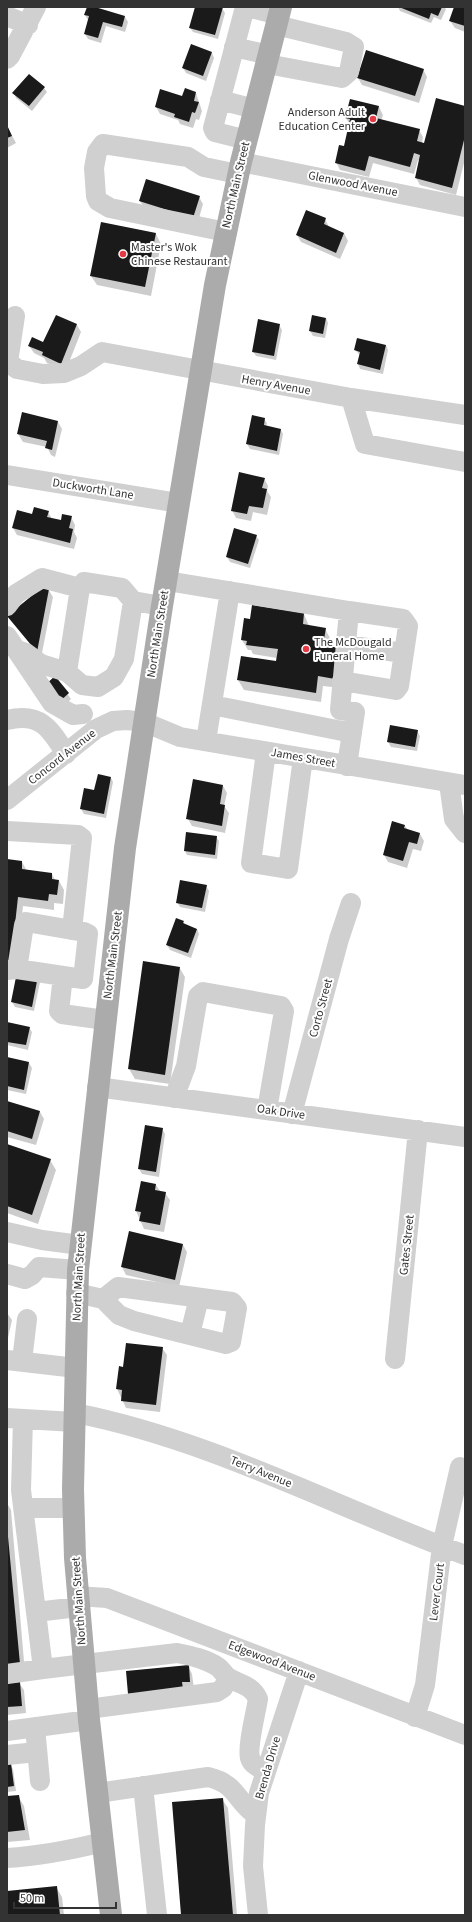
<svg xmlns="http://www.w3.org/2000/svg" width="472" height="1922" viewBox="0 0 472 1922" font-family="'Source Sans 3',sans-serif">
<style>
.shadow{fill:#0003}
.building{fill:#1a1a1a}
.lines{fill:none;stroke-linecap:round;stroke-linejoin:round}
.minor{stroke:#d0d0d0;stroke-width:20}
.major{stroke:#ababab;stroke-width:22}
.poi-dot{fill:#e63946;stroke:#fff;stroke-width:1.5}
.labels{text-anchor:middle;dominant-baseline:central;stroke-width:4;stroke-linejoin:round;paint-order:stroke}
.poi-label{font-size:12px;fill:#333;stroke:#fff;text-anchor:start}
.street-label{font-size:12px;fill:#333;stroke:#fff}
</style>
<rect width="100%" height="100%" fill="#fff"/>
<path class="shadow" d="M88,7L125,17L128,22L125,32L106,26L101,43L88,39L85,34L88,20L85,15Z
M196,7L222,8L225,13L218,39L193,32L190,28Z
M398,7H444L446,9L441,20L434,17L431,23L400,11Z
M455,7H465V32L455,28L450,21Z
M192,45L212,53L214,58L206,81L186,73L183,68Z
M423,69L427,77L419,103L362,85L358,78Z
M44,88L47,92L32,111L16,98L14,93Z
M196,93L202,111L199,120L196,119L193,128L180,124L178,120L160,114L156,107Z
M379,107L383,115L381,121L419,130L423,137L422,143L425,144L465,107V159L456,195L420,185L416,178L420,161L418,160L414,174L373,163L369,177L340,170L336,162L344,147L350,125L346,118Z
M7,126L16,143L7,148Z
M199,197L203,204L197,225L145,209L140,201Z
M325,219L329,227L344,233L348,241L340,259L301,242L297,235Z
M102,223L156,234L161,244L151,296L97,285L91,276Z
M56,316L77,325L81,332L66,370L47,363L44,358L34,353L29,346L44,343Z
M326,318L328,323L325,338L313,336L310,331Z
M279,325L282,330L276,360L256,356L253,351Z
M386,345L388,350L383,374L360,369L358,364L360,355L355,350Z
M264,419L267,423L266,427L281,430L283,434L279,455L250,449L247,444Z
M58,422L62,429L55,457L51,455L47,447L23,442L18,434Z
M264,478L268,486L267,491L271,497L267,515L253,512L251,521L236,518L232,510Z
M48,512L52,519L61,521L71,517L75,525L74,532L77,538L74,549L17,535L13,528L33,515Z
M256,536L259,540L250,568L230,562L227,557Z
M48,589L53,597L41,658L8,616Z
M304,614L309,626L325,629L330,638L329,647L341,688L323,686L321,702L244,690L238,680L277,662V658L253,654L251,650H248L242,640L251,620Z
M55,677L71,699L62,707Z
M417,731L420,736L417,751L391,747L388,742Z
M111,778L113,782L106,818L84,814L81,809L95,791Z
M223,786L227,793L224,806L229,813L225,833L192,826L188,819Z
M393,822L405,826L408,830L420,834L424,841L421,851L413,849L407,868L388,862L384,855Z
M216,837L219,841L217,859L187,855L185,851Z
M7,860L22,862L27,871L52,874L55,880L59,881L64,890L63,904L54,903V910L23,906L16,970Z
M206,886L209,891L205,912L180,907L177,902Z
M183,921L185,926L197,929L199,934L191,958L170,950L167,945Z
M179,967L185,977L170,1084L135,1079L129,1069Z
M17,973L40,982L34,1011L15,1007L12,1002Z
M7,1023L29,1028L32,1032L28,1050L7,1045Z
M7,1059L29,1063L32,1068L26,1094L7,1090Z
M7,1102L40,1112L44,1119L36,1145L7,1137Z
M146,1126L162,1129L165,1134L159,1177L142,1174L139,1169Z
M7,1146L50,1160L56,1170L38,1224L7,1213Z
M156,1185L160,1191L165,1193L170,1200L164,1232L144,1229L136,1211Z
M130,1232L183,1245L187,1252L179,1287L126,1275L122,1267Z
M7,1313L12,1320L8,1338H7Z
M162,1348L167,1355L160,1412L126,1408L117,1389L124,1368Z
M7,1503L11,1510L25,1673L7,1674Z
M188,1666L192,1674L194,1689L129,1693Z
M19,1683L24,1690L26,1713L7,1715V1684Z
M7,1764H10L13,1769L16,1791L7,1792Z
M18,1796L24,1806L30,1840L7,1842V1797Z
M222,1799L228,1808L237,1915H182Z
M56,1887L62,1897L64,1915H7V1892Z"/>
<path class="building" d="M87,7H95L125,16L122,27L103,22L98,38L84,34L89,16L84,15Z
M195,7H223L215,35L189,28Z
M399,7H442L438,16L431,13L429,19Z
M454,7H465V26L449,21Z
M191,44L212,52L203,76L182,68Z
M366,50L424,69L415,96L357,78Z
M29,74L45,87L29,106L12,93Z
M185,88L196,92L194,101L199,102L195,113L192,112L189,122L174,117L175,114L155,107L160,89L182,96Z
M436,98L465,106V136L452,188L415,178L420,155L414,153L410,167L369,156L365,171L335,163L339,145L344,146L350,119L345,118L350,99L379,106L376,118L420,129L417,141L424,143Z
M7,125L12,136L7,138Z
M146,179L200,196L193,218L139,201Z
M306,210L326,218L324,224L344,233L336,253L296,235Z
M101,222L156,233L145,287L90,276Z
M56,315L77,324L61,364L42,355L43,352L28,346L32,337L43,342Z
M312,315L326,318L323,334L309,331Z
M258,319L280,324L274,356L252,352Z
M357,338L386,345L380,370L357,364L360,352L354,350Z
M22,412L58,421L52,450L45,448L47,441L17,434Z
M252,415L265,418L264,425L281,429L277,451L246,444Z
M239,472L265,478L262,488L267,489L263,508L249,506L247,514L231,511Z
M34,507L49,511L47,517L61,520L62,514L72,516L69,528L73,529L70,543L12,528L17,510L32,514Z
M234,528L257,535L248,564L226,557Z
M45,585L49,589L37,652L7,616Z
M252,605L304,613L303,624L326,628L323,645L340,648L335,679L318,676L316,693L237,680L241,656L276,661L278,649L246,645L247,641L241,640L244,618L250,619Z
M55,676L69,693L58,703L44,686Z
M390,725L418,730L415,747L387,742Z
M98,774L111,777L104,814L80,809L84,788L94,790Z
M193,779L223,785L220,804L225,805L222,826L186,819Z
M392,821L405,825L404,828L420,833L417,844L409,842L403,861L383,855Z
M186,832L217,836L215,855L184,851Z
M7,859L22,861V869L52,873V879L59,880L57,895L49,894L48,901L18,897L11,961H7Z
M180,880L207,885L202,908L176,903Z
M176,918L184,921L183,923L197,929L188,953L166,945Z
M143,961L180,967L165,1075L128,1069Z
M17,972L38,976L32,1007L11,1002Z
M7,1022L30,1027L26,1045L7,1042Z
M7,1057L29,1062L24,1090L7,1086Z
M7,1101L40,1111L32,1139L7,1131Z
M145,1125L163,1128L156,1172L138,1169Z
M7,1144L51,1159L32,1215L7,1206Z
M141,1181L156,1184L155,1190L166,1192L160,1225L139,1221L141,1212L135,1211Z
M129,1231L183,1244L175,1280L121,1267Z
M126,1343L163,1347L156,1405L121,1401L122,1390L116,1389L119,1366L123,1367Z
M7,1526L20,1664L7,1665Z
M189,1665L190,1682H182L183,1689L128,1694L126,1671Z
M20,1682L22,1706L7,1707V1683Z
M7,1763H11L14,1786L7,1787Z
M19,1795L25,1830L7,1832V1796Z
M223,1798L233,1915H181L172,1802Z
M57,1886L60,1915H7V1891Z"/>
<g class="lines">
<path class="minor" d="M245,7L213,128L215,132L247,140
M247,7L279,15
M7,16L28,25
M234,47L269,55
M7,59L10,56L36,7
M267,64L342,78L349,72L354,47L346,42L276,25
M220,100L255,109
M241,162L465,207
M226,232L110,208L98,201L96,196L94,168L97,152L103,144L188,157L204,167L238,174
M15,316L8,362L17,369L43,374L64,373L81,366L102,352L351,398L465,415
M351,398L365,444L465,462
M7,475L179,503
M167,581L349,611L340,710L355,712L347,766
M133,601L124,659L114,677L98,687L82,685L67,672L80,588L84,582L122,588L133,601L162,606
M7,606L16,594L42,578L80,588
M7,636L52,703L73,715L83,714
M346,645L403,653
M20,651L26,653L41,664L67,672
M342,681L396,690L399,686L408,626L403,619L349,611
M212,705L352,733
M7,720C40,712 50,728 66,754
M206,741L230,591
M266,752L251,863L288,869L303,758
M449,783L454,819L465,833
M7,800L96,729L113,721L127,720L144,722L180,737L465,785
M7,831L78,835L82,838L72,930
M7,970L17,969L83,979L88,934L84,932L26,922L24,925L17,969
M63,976L59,1011L62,1014L105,1020
M97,1087L465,1137
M174,1098L186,1066L198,996L203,992L281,1006L284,1011L267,1110
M292,1114L339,939L351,903
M7,1232L42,1240L80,1245
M7,1274L25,1279L32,1275L39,1267L78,1270
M76,1293L103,1299L119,1315L134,1321L226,1344L231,1342L237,1308L232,1302L118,1287L103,1299
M190,1334L199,1298
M395,1359L418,1130
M7,1360L76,1368
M22,1361L27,1319
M75,1413C212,1440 335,1507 465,1555
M7,1418L74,1422
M23,1419L21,1490L43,1669L177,1653C192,1656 206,1659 218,1667C222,1670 225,1676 229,1678C241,1685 252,1685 258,1699C256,1712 247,1747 250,1758C252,1765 260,1768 266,1771
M24,1508H73
M77,1596L107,1598L465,1735
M36,1612L78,1607
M7,1674L43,1669
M88,1709L217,1692L223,1688L228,1678
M415,1717L425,1685L442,1546L460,1467
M35,1727L40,1781
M7,1731L89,1720
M7,1755L37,1752
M143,1786L157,1915
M97,1793L208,1777C238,1784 235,1801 256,1815
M7,1858C40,1856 71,1850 103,1842
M258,1915L253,1866L255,1825L259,1793L299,1671"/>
<path class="major" d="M111,1915L89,1720L75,1558L73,1489L78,1270L125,848L162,606L215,285L241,162L281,7"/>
</g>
<g class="poi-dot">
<circle cx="373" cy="119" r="4"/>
<circle cx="123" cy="254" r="4"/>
<circle cx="306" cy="649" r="4"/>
</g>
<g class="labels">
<g class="poi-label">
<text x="365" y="112" text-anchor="end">Anderson Adult<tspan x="365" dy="14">Education Center</tspan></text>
<text x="131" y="247">Master's Wok<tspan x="131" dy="14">Chinese Restaurant</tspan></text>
<text x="314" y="642">The McDougald<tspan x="314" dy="14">Funeral Home</tspan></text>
</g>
<g class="street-label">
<text transform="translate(353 184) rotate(11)">Glenwood Avenue</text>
<text transform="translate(236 185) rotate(-77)">North Main Street</text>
<text transform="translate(276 385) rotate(10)">Henry Avenue</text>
<text transform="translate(93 489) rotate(9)">Duckworth Lane</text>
<text transform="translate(158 634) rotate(-81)">North Main Street</text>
<text transform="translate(62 757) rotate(-38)">Concord Avenue</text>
<text transform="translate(303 758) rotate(10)">James Street</text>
<text transform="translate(113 955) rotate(-83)">North Main Street</text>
<text transform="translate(321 1008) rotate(-75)">Corto Street</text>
<text transform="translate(281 1112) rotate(8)">Oak Drive</text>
<text transform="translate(407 1245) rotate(-84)">Gates Street</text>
<text transform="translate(79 1277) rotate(-87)">North Main Street</text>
<text transform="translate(261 1472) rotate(22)">Terry Avenue</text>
<text transform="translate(437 1592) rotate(-83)">Lever Court</text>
<text transform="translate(79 1601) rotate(-94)">North Main Street</text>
<text transform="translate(272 1661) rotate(21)">Edgewood Avenue</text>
<text transform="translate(268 1768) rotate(-74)">Brenda Drive</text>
</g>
</g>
<rect width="472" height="1922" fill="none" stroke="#333333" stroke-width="16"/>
<path d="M14 1902v6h102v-6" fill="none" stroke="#333333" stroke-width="2"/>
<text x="20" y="1902" font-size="12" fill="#333333" stroke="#ffffff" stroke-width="3" paint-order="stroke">50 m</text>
</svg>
